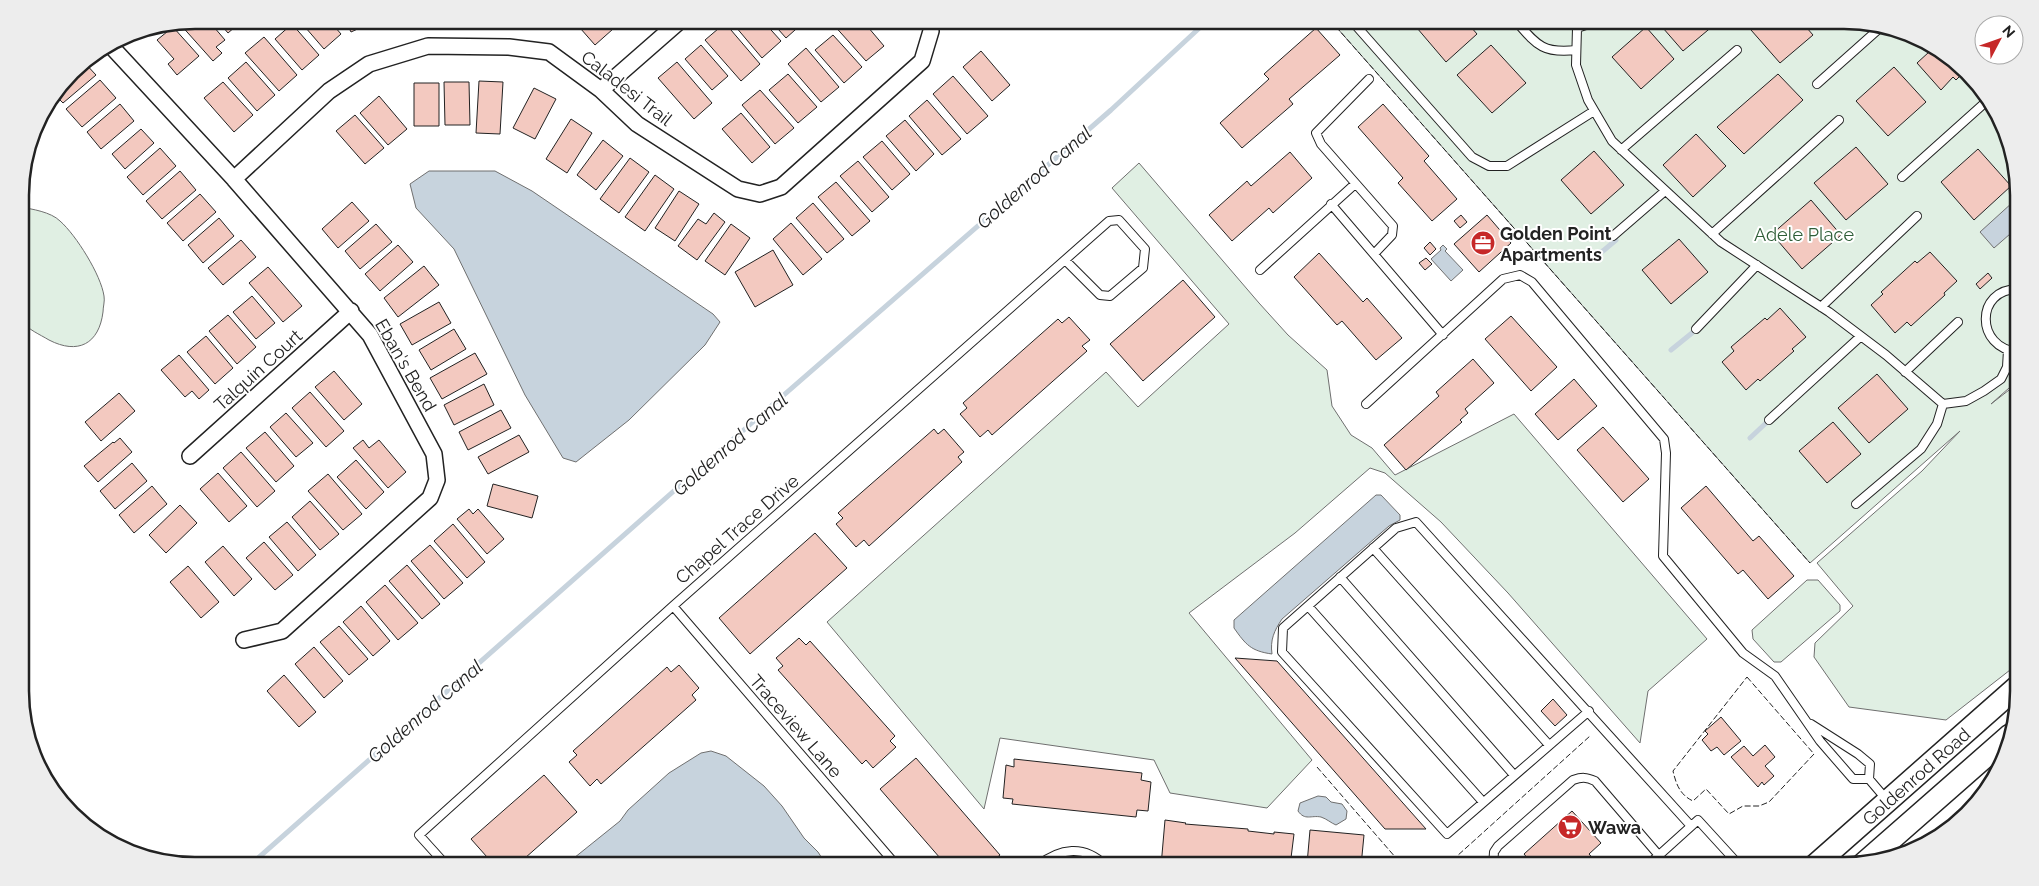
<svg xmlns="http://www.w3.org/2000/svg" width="2039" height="886" viewBox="0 0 2039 886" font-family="Raleway,sans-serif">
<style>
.green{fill:#e0efe3;stroke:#6f6f6f}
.water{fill:#c7d3dd;stroke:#6f6f6f}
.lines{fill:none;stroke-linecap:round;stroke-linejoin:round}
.stream{stroke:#c7d3dd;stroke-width:5}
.building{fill:#f3c9c0;stroke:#222}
.service-casing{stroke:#222;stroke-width:10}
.minor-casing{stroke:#222;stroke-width:18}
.secondary-casing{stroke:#222;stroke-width:24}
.service{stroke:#fff;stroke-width:8}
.minor{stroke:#fff;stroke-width:15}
.secondary{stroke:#fff;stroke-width:21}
.fence{stroke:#222;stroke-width:1;stroke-dasharray:6 2.5;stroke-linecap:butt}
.labels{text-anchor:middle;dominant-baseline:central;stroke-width:4;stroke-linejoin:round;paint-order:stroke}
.street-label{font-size:18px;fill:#222;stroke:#fff}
.poi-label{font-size:18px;font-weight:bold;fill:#222;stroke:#fff;text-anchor:start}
.park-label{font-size:18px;fill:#2f5e38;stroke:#fff}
.water-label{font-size:19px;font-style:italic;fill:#222;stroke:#fff}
.rim{fill:none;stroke:#222;stroke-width:2.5}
</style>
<rect width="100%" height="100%" fill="#fff"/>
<path class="green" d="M1330,20H1845L1911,33L1983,88L2018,172V380L1991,404L2018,383L2019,663L1946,720L1849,707L1814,657L1815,643L1853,606L1817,563L1922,471L1960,431L1810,563Z
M1139,163L1259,303L1288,335L1327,370L1332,406L1351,435L1372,448L1395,475L1514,414L1707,639L1648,691L1640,743L1508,593L1441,522L1385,473L1370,468L1295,533L1189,613L1312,760L1267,808L1170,793L1154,760L1000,738L984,809L827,622L1106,372L1138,407L1229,324L1112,188Z
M20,207C32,209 51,212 60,221C76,235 101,275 104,296C105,301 103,307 103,312C99,344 78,355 49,340C39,334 29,330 21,321Z
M1807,580H1818L1840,605V611L1781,662H1774L1753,639L1752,630Z"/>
<path class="water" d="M429,171H495L532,191L713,314L720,322L705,345L629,420L576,462L563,458L525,395L454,249L416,208L410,184Z
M2013,202L2018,207V227L1994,248L1980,232Z
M1443,245L1447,249L1445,251L1463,270L1451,281L1431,259L1441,250L1440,248Z
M1376,495H1381L1400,515V520L1389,526L1282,619C1274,631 1270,640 1272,654C1251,651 1246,645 1234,628V620Z
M711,751L726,756L764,786L782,806L804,838L818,852L827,866H564L620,821L628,810L669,773L701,753Z
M1318,796L1326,797L1331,802L1342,804L1347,811L1346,819L1336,825C1331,823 1327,819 1321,817C1311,815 1305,821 1298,811L1300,803Z"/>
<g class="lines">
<path class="stream" d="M1586,256L1603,251L1616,240
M1671,350L1692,333
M1750,438L1766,423
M249,866L684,482L1111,110L1208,20"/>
</g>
<path class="building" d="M194,20H208L225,40L216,47L222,53L213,61L179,23Z
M217,20H243L228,33Z
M299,20H329L341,34L324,49Z
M345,20H372L373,22L351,32Z
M573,20H605L613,29L595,45Z
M730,20H762L781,41L762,58Z
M770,20H802L804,22L786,38Z
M835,20H862L884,46L866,61L832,23Z
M1088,20H1105L1096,29Z
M1426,20H1465L1477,34L1446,62L1417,28Z
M1656,20H1720L1683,51Z
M1763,20H1800L1813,35L1780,63L1751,30Z
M725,23L760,64L741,81L705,40Z
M292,24L319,55L302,70L275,39Z
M173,27L199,56L177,75L168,64L174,59L157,40Z
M1646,27L1674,59L1641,89L1612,57Z
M1316,28L1340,55L1289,99L1293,104L1242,148L1220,123L1269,79L1264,74Z
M833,35L862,67L844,83L815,50Z
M264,37L297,75L279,91L245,53Z
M701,45L728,76L712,90L685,59Z
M1491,45L1526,83L1492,113L1457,75Z
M1928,47L1963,73L1956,80L1953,77L1941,90L1917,63L1929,52L1926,48Z
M806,48L839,87L821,102L788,64Z
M981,51L1010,85L992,101L963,67Z
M83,61L96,75L63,103L55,95L79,63Z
M246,62L275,95L257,111L228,78Z
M677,62L712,103L694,119L658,78Z
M1894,67L1926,102L1888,136L1856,101Z
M788,74L817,107L798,123L769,90Z
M1778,74L1803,100L1744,154L1717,127Z
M953,76L988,116L967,134L933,94Z
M100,80L116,98L82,127L66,109Z
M479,81L503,82L500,134L476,133Z
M223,82L253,115L234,132L204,98Z
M444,82H469L470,125H445Z
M414,83H439V126H414Z
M534,88L556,99L535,139L513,128Z
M760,90L794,128L775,144L742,105Z
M379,96L407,129L388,145L360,113Z
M927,100L961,139L942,155L909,116Z
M120,104L134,121L101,149L87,132Z
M1383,104L1429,156L1424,161L1457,199L1432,221L1398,183L1403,178L1358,127Z
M741,113L770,147L752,163L722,129Z
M355,115L384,148L365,164L336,131Z
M571,119L592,133L567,173L546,159Z
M905,120L934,154L916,171L886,136Z
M141,129L154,143L125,169L112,154Z
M1696,134L1726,166L1693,197L1663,165Z
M603,140L623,156L596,190L577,175Z
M882,141L910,174L892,190L863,157Z
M1856,147L1888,184L1846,220L1814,183Z
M160,148L176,166L143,195L127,177Z
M1978,149L2011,186L1974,220L1941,182Z
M1594,151L1624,185L1591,214L1561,180Z
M1290,152L1312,178L1273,213L1269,208L1232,241L1209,215L1247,181L1251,186Z
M630,158L649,172L619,213L600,199Z
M858,161L889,197L872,212L840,176Z
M180,171L196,190L162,219L146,201Z
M655,175L674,189L645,231L625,217Z
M836,182L870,221L852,236L818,197Z
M679,191L699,204L675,241L655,228Z
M200,194L216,212L183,241L167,223Z
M1811,200L1841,235L1802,269L1772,234Z
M352,202L369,221L338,248L322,229Z
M813,203L844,239L827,253L796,218Z
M714,213L725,222L697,260L678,246L698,219L706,224Z
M1461,215L1467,222L1460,228L1454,221Z
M1487,215L1511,243L1479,272L1454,244Z
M219,218L234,236L203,263L188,245Z
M791,223L822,259L803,275L773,239Z
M376,224L392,242L360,269L345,251Z
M731,224L750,238L725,275L705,261Z
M1679,239L1708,272L1671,304L1642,270Z
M241,240L256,257L223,285L208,268Z
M1430,242L1436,249L1430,255L1424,248Z
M398,245L413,262L380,291L365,274Z
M773,250L793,285L755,307L735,272Z
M1930,252L1957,281L1944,293L1945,295L1911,326L1907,322L1895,333L1871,305L1883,294L1881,292L1915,261L1917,263Z
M1319,253L1363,302L1367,298L1402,338L1376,360L1342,321L1337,325L1294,277Z
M1426,258L1432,264L1425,270L1419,263Z
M424,266L439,285L398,317L384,298Z
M268,267L302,306L283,322L249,283Z
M1988,273L1992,278L1980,289L1976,284Z
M1183,280L1215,317L1143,381L1110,344Z
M252,296L275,323L256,339L233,312Z
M439,302L451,323L412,345L400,324Z
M1780,308L1806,337L1792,349L1794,351L1760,381L1758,379L1746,390L1722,362L1734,351L1731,347L1765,318L1767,320Z
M228,315L256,347L237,364L209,331Z
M1511,316L1557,367L1531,391L1485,339Z
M1069,317L1090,340L1082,346L1087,351L992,435L988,430L980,437L960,414L967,408L963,403L1058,319L1062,323Z
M454,329L466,349L431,370L419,350Z
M206,336L233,368L215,384L187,352Z
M475,353L487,374L442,399L430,378Z
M179,355L209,390L199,399L192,391L185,397L161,370Z
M1473,359L1494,383L1465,409L1468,413L1460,420L1462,422L1406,470L1384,445L1439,396L1436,392Z
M334,371L362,404L344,420L315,387Z
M1877,374L1908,409L1869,443L1838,408Z
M1574,379L1597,406L1558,440L1535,414Z
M484,384L494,405L454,425L444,405Z
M310,392L344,431L326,447L292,408Z
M119,393L135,411L101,441L85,422Z
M501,410L511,428L468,450L459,432Z
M286,413L313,443L296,457L270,427Z
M1833,422L1861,454L1827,483L1799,451Z
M1603,427L1649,479L1623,502L1577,450Z
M934,429L938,434L944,429L964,452L958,457L962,462L869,546L864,540L856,547L836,524L843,518L838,513Z
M265,432L294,466L276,482L246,448Z
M519,435L529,452L488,474L478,457Z
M120,438L132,452L98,482L84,466L113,442L114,443Z
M363,440L369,448L379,440L406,472L388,488L353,448Z
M241,452L275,491L257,507L223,468Z
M356,460L384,492L366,509L337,477Z
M132,463L147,481L115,509L100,491Z
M218,473L247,506L229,522L200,489Z
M328,474L362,514L343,530L308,491Z
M493,484L538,496L532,518L487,506Z
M152,486L167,504L134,533L119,515Z
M1706,486L1753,541L1759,536L1794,576L1768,599L1743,570L1738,574L1681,508Z
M310,501L339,534L320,550L292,517Z
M180,505L197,523L166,553L149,535Z
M469,509L473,514L478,509L504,539L487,554L457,519Z
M287,522L316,555L298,571L269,537Z
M453,524L485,562L467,578L434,541Z
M815,533L847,568L750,654L719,618Z
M264,542L293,575L275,590L246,558Z
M430,545L463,583L444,599L411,561Z
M223,546L252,579L234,596L205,562Z
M407,565L440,604L422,619L389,581Z
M188,566L219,602L201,618L170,582Z
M385,585L418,623L398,640L366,602Z
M361,606L390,641L373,656L343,622Z
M339,626L368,659L349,675L320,642Z
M799,638L806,645L810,641L895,736L890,741L896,747L873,768L866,760L862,764L778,670L783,666L776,658Z
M314,647L343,681L324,698L295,664Z
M1235,658L1277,661L1426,829H1385Z
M679,665L699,688L692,695L696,700L601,784L597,779L590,786L569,762L577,755L573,751L667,667L671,672Z
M284,675L316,712L299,727L267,691Z
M1553,699L1567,715L1555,726L1541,711Z
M1721,717L1741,741L1724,755L1717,747L1711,751L1702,740L1708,734L1705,731Z
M1765,745L1775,757L1765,766L1774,776L1764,785L1762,782L1758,787L1731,757L1744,746L1753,756Z
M916,758L1000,855L987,866H947L880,789Z
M1014,759L1142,773L1141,780L1151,782L1148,811L1137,810L1136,817L1012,804L1013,799L1003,798L1006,765L1014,767Z
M544,775L577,812L516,866H495L471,839Z
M1572,811L1601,843L1589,854L1596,862L1591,866H1534L1524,854Z
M1165,820L1186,823L1185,824L1248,829V831L1274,834V832L1294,834L1290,866H1161Z
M1310,830L1364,835L1361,866H1310L1307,864Z"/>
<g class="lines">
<defs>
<path id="service" d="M1351,20L1472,157L1489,166H1507L1594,111
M1515,20C1536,44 1542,54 1576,50
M1580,20L1577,28L1576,65L1588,100L1612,141L1721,242L1829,312L1886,355L1943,404L1966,401L1984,391L2001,379L2007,367L2008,350
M1577,28L1601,20
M1369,79L1316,133L1321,144L1393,226L1392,235L1374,254
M1817,84L1881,27
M1621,150L1737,50
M1902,177L1988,100
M1331,204L1443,335
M1712,234L1839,120
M1613,236L1665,191
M1260,270L1355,184
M2018,289C1975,289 1975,348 2018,352
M1821,307L1917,216
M1696,329L1757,265
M1905,372L1958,322
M1366,404L1503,279L1520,275L1532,282L1664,439L1666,453L1663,556L1743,653L1775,676L1820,741L1853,779H1869
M1769,420L1861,336
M1856,504L1921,449L1937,424L1943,404
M1373,548L1549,745
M1340,577L1514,775
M673,606L897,866
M1308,606L1483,802
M1589,711L1447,834L1282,652L1283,628L1396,528L1416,522L1691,826
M1811,724L1858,754L1870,764L1869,779L1886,799
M447,866L419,835L673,606L1109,221L1119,220L1145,249L1143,268L1110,296L1100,295L1065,260
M1037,866C1060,848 1084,844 1106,866
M1493,866L1494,852L1498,846L1573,780C1582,777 1586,777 1595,781L1668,866
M1647,866L1698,820L1740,866"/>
<path id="minor" d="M110,45L234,179L370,335L434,454L437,480L430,498L282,631L244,640
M601,90L681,20
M234,179L329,91L369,64L428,46L509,47L549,52L601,90L637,124L738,189L760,194L781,187L922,61L931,31
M190,456L351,311"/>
<g id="secondary">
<path d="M1863,864L2010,735"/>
<path id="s1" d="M1814,866L2019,685"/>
</g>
</defs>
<use href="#service" class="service-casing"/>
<use href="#minor" class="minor-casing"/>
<use href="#secondary" class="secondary-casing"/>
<use href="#service" class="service"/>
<use href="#minor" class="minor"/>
<use href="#secondary" class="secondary"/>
<path class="fence" d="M1330,20L1810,563
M1747,677L1814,754L1769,802L1759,806H1743L1729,814L1706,789L1693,801C1680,795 1676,784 1673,771Z
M1317,767L1403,866
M1446,866L1590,736"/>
</g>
<defs>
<symbol id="office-disc" viewBox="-11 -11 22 22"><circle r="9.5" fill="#c62828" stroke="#fff"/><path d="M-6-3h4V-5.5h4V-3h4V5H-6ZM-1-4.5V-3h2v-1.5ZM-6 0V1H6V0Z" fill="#fff"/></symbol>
<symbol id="supermarket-disc" viewBox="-11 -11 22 22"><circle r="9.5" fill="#c62828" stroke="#fff"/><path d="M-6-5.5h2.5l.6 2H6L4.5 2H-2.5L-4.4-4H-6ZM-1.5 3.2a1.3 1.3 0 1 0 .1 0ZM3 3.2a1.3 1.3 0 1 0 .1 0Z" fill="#fff"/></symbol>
</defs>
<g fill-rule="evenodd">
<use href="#office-disc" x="1469" y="229" width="28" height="28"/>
<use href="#supermarket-disc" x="1556" y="813" width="28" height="28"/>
</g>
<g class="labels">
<g class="street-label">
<text transform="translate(627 88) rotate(38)">Caladesi Trail</text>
<text transform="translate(406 365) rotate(60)">Eban's Bend</text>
<text transform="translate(258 370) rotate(-42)">Talquin Court</text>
<text transform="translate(737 529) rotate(-41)">Chapel Trace Drive</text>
<text transform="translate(796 726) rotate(49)">Traceview Lane</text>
<text stroke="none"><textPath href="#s1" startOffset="136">Goldenrod Road</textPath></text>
</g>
<g class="poi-label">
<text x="1500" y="233">Golden Point<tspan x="1500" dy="21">Apartments</tspan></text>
<text x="1588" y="827">Wawa</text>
</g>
<g class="park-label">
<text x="1804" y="234">Adele Place</text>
</g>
<g class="water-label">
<text transform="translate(1034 177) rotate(-41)">Goldenrod Canal</text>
<text transform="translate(730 444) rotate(-41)">Goldenrod Canal</text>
<text transform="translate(425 711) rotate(-41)">Goldenrod Canal</text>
</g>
</g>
<path d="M0 0H2039V886H0ZM195 29H1844A166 166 0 0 1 2010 195V691A166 166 0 0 1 1844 857H195A166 166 0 0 1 29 691V195A166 166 0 0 1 195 29Z" fill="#ededed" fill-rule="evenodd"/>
<path class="rim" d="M195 29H1844A166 166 0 0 1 2010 195V691A166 166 0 0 1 1844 857H195A166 166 0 0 1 29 691V195A166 166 0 0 1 195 29Z"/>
<g transform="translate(1999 40) rotate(49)"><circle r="24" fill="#ffffff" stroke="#a7a7a7"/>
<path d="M0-4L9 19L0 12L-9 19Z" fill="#c62828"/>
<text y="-8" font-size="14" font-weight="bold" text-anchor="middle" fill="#222222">N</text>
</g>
</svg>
